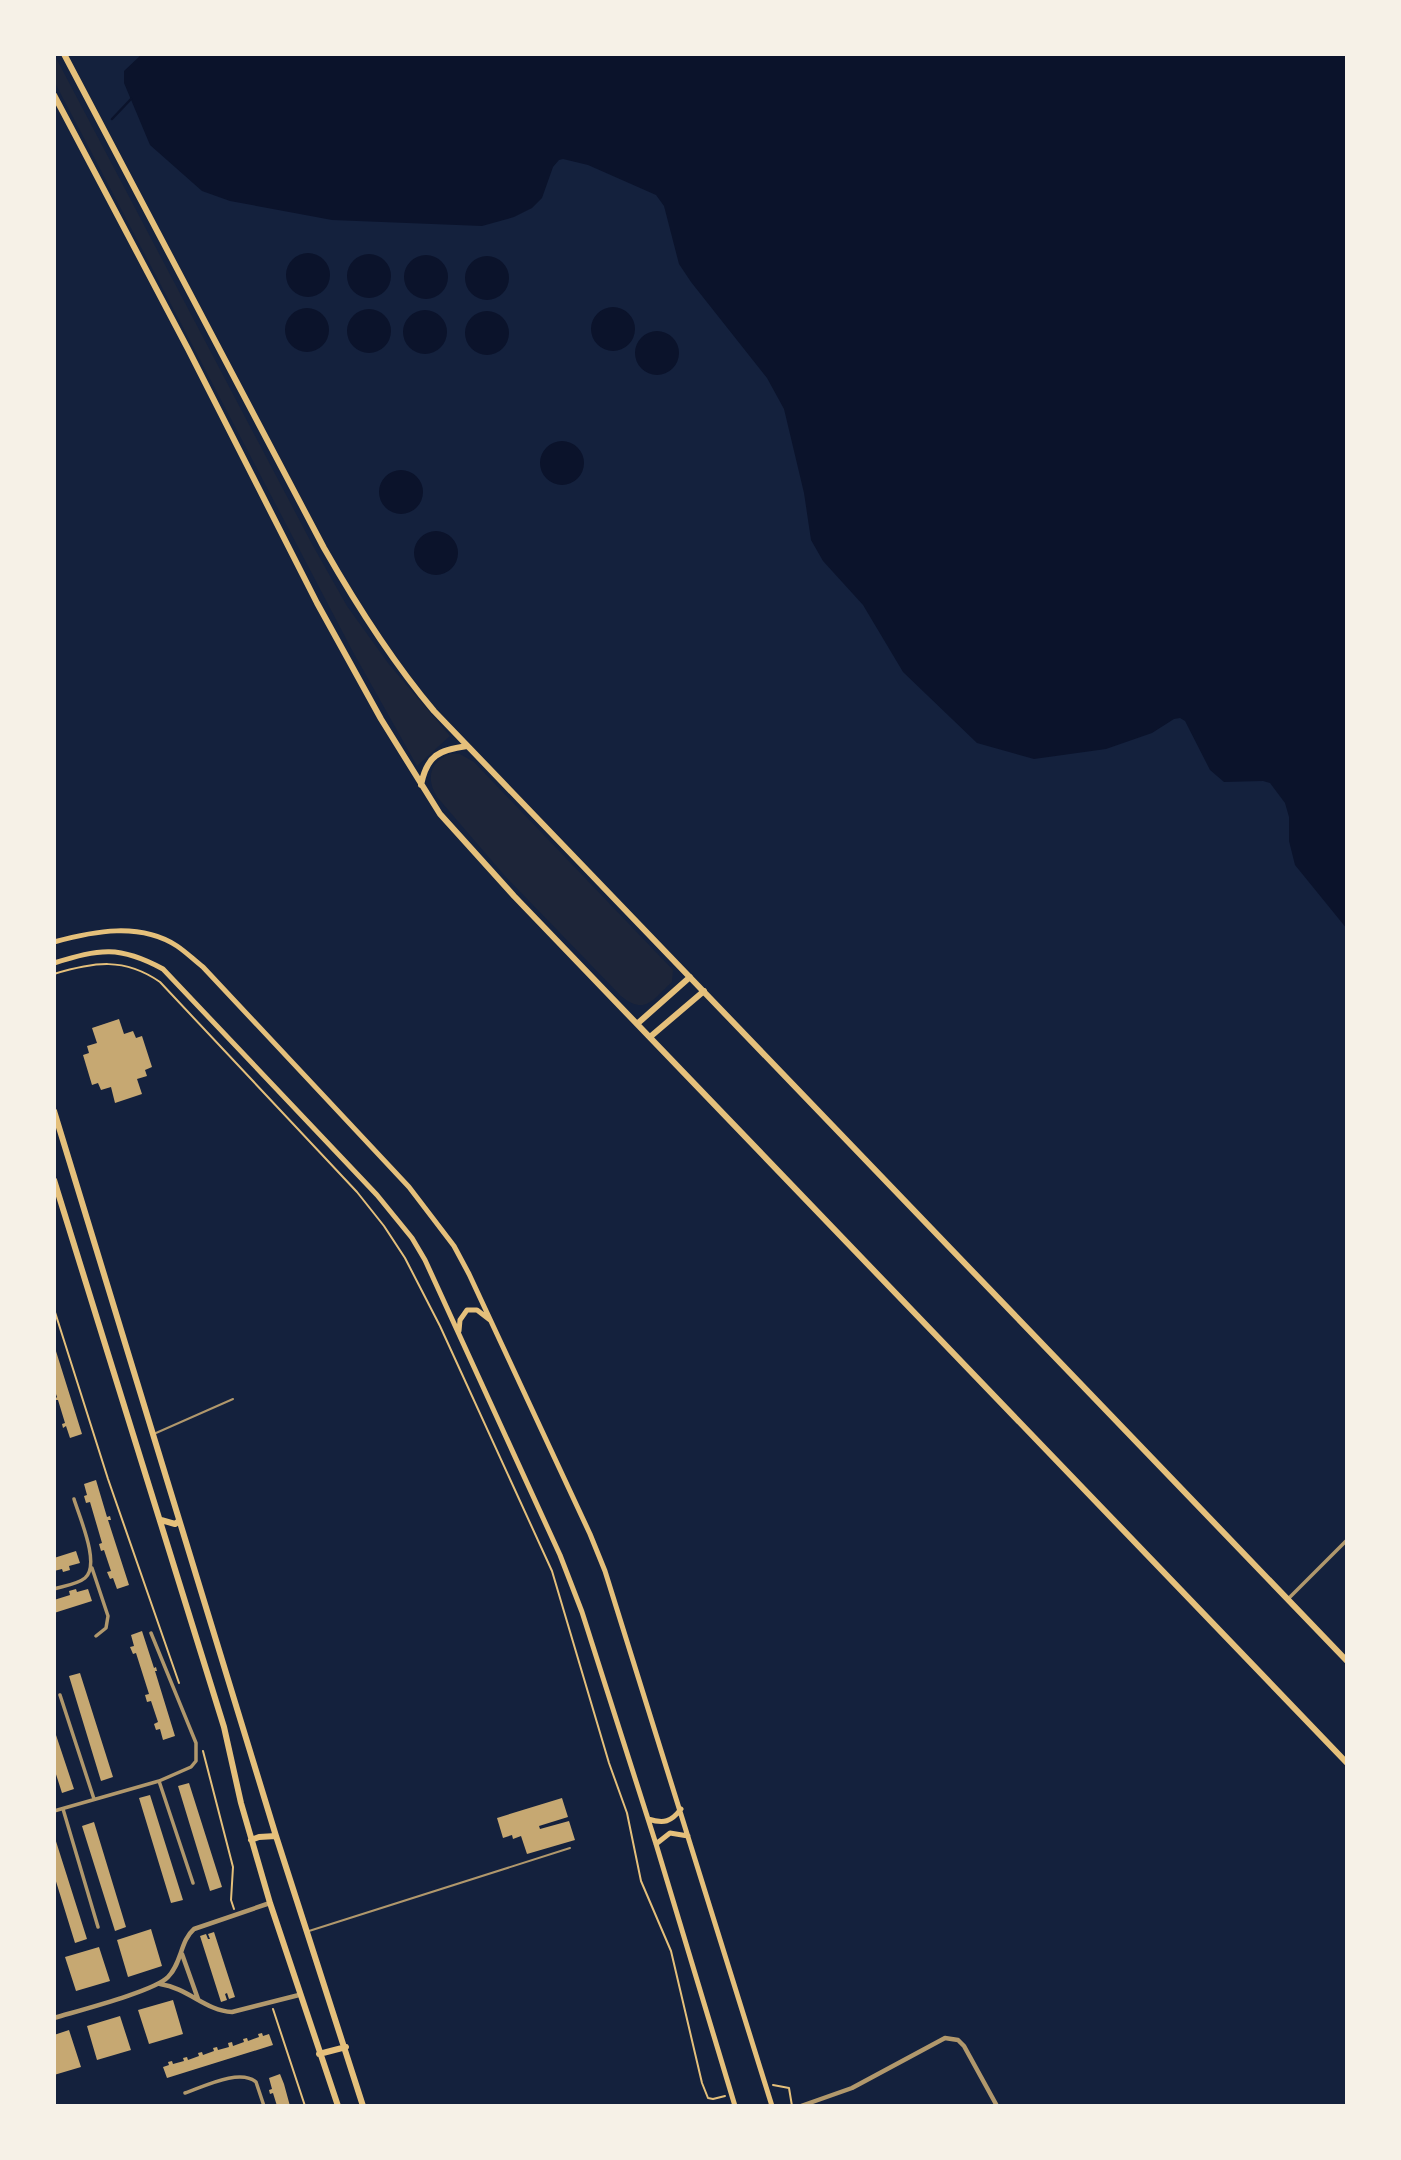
<svg xmlns="http://www.w3.org/2000/svg" width="1401" height="2160" viewBox="0 0 1401 2160" font-family="Merriweather,serif">
<style>
.green{fill:#1d2539}
.water{fill:#0b132b}
.lines{fill:none;stroke-linecap:round;stroke-linejoin:round}
.stream{stroke:#0b132b;stroke-width:2.5}
.building{fill:#c6a872}
.path{stroke:#e5c07b;stroke-width:2}
.service{stroke:#b1986c;stroke-width:2}
.minor{stroke:#b1986c;stroke-width:3.5}
.tertiary{stroke:#b1986c;stroke-width:4.5}
.secondary{stroke:#e5c07b;stroke-width:5}
.primary{stroke:#e5c07b;stroke-width:6}
.trunk{stroke:#e5c07b;stroke-width:6}
</style>
<rect width="100%" height="100%" fill="#14213d"/>
<path class="green" d="M54,54L312,544L347,606L388,663L450,736L417,766L353,652L54,81Z
M450,754H460L474,762L673,970L672,982C653,999 646,1016 621,996L504,875L437,797C426,779 429,762 450,754Z"/>
<path class="water" d="M142,54H1347V929L1295,865L1289,841V817L1285,803L1270,783L1263,781L1224,782L1210,770L1185,721L1180,718L1174,719L1152,733L1106,749L1034,759L977,743L903,672L863,605L823,561L811,540L804,493L784,409L767,378L691,282L679,264L664,206L656,195L588,165L563,159L559,160L553,167L542,198L532,208L514,217L482,226L332,220L230,201L202,191L150,145L124,83V71Z
M286 275a22 22 0 1 1 44 0a22 22 0 1 1-44 0Z
M347 276a22 22 0 1 1 44 0a22 22 0 1 1-44 0Z
M404 277a22 22 0 1 1 44 0a22 22 0 1 1-44 0Z
M465 278a22 22 0 1 1 44 0a22 22 0 1 1-44 0Z
M591 329a22 22 0 1 1 44 0a22 22 0 1 1-44 0Z
M285 330a22 22 0 1 1 44 0a22 22 0 1 1-44 0Z
M347 331a22 22 0 1 1 44 0a22 22 0 1 1-44 0Z
M403 332a22 22 0 1 1 44 0a22 22 0 1 1-44 0Z
M465 333a22 22 0 1 1 44 0a22 22 0 1 1-44 0Z
M635 353a22 22 0 1 1 44 0a22 22 0 1 1-44 0Z
M540 463a22 22 0 1 1 44 0a22 22 0 1 1-44 0Z
M379 492a22 22 0 1 1 44 0a22 22 0 1 1-44 0Z
M414 553a22 22 0 1 1 44 0a22 22 0 1 1-44 0Z"/>
<g class="lines">
<path class="stream" d="M112,119L131,99
M54,173L55,172"/>
</g>
<path class="building" d="M119,1019L124,1034L133,1031L136,1038L142,1036L152,1067L145,1070L147,1076L137,1079L142,1094L115,1103L111,1087L101,1090L98,1083L92,1085L83,1055L89,1053L87,1046L97,1043L92,1028Z
M55,1348L82,1434L70,1438L66,1426L63,1428L62,1424L65,1423L58,1400H54L57,1397L54,1388Z
M96,1480L107,1517L110,1516L111,1520H108L129,1585L117,1589L113,1578L110,1579L107,1572L111,1571L104,1550L101,1551L99,1544L102,1543L90,1502L86,1503L84,1496L87,1495L84,1484Z
M76,1551L80,1563L69,1566L70,1570L63,1572L62,1569L54,1571V1558Z
M76,1589L77,1592L88,1589L92,1601L54,1613V1600L70,1595L69,1591Z
M142,1631L154,1668L156,1667L157,1671H155L175,1736L163,1740L160,1729L156,1730L154,1724L158,1722L151,1701L147,1702L145,1695L149,1694L136,1653L133,1654L130,1647L134,1646L131,1635Z
M80,1673L113,1777L101,1781L69,1676Z
M54,1729L74,1789L62,1793L54,1768Z
M189,1783L222,1887L210,1891L178,1786Z
M150,1795L183,1900L171,1903L139,1798Z
M562,1798L568,1817L539,1826L540,1829L569,1821L575,1840L527,1854L521,1836L513,1839L512,1835L503,1838L497,1818Z
M94,1822L126,1927L115,1931L82,1826Z
M54,1835L87,1939L75,1943L54,1875Z
M151,1929L162,1966L128,1977L117,1940Z
M214,1932L235,1997L229,1999L227,1993L225,1994L227,2000L221,2002L200,1936L206,1934L208,1939H210L208,1934Z
M99,1947L110,1981L76,1991L65,1957Z
M173,2000L183,2034L149,2044L138,2010Z
M120,2016L131,2050L97,2060L87,2026Z
M69,2030L81,2067L54,2075V2035Z
M262,2033L263,2036L269,2034L273,2045L167,2078L163,2067L169,2065L168,2062L172,2061L173,2064L184,2061L183,2058L187,2057L188,2060L199,2056L198,2053L202,2052L203,2055L214,2051L213,2048L217,2047L218,2050L229,2047L228,2043L232,2042L233,2046L244,2042L243,2039L247,2038L248,2041L259,2037L258,2034Z
M280,2074L284,2084L290,2106H277L273,2093L270,2094L269,2090L272,2089L269,2078Z"/>
<g class="lines">
<path class="path" d="M54,974C94,962 124,957 160,982L357,1192L384,1226L405,1258L440,1326L552,1571L609,1763L627,1813L641,1881L671,1951L702,2083L708,2098L713,2099L725,2096
M54,1309L108,1479L179,1683
M203,1751L233,1867L231,1900L234,1909
M273,2009L305,2106
M773,2085L789,2088L792,2106"/>
<path class="service" d="M156,1433L233,1399
M309,1931L570,1848"/>
<path class="minor" d="M92,1568L108,1616L106,1628L96,1636
M54,1589C64,1586 78,1584 85,1578C101,1565 79,1516 74,1499
M1288,1599L1347,1540
M60,1695L94,1799
M159,1781L193,1883
M63,1809L98,1927
M54,1811L159,1781L191,1767L196,1761V1743L151,1633
M185,2093C203,2087 240,2068 256,2082L264,2106"/>
<path class="tertiary" d="M182,1954L198,1999
M160,1984C188,1988 206,2011 232,2012L299,1995
M54,2018C77,2011 155,1991 168,1977C182,1963 180,1941 194,1929L270,1903
M801,2106L852,2088L945,2038L958,2040L964,2046L997,2106"/>
<path class="secondary" d="M54,942C94,931 140,922 177,946C186,952 194,960 203,967L409,1187L454,1246L469,1274L590,1534L605,1571L772,2106
M54,963C100,949 119,945 163,969L377,1195L412,1238L425,1260L560,1555L582,1612L656,1844L735,2106
M459,1331L460,1320L467,1310H477L490,1320
M648,1819C664,1824 671,1822 681,1809
M656,1844L670,1833L688,1836"/>
<path class="primary" d="M54,1111L276,1836L363,2106
M54,1180L224,1727L241,1803L270,1903L338,2106
M161,1520L175,1524L179,1521
M251,1840L259,1837L276,1836
M319,2054L346,2047"/>
<path class="trunk" d="M64,54L324,548C357,606 391,660 434,711L1347,1661
M54,95L188,349L317,603L381,719L440,814L514,896L1347,1763
M421,785C427,755 439,750 467,746
M637,1024L690,977
M650,1037L704,991"/>
</g>
<rect width="1401" height="2160" fill="none" stroke="#f6f1e7" stroke-width="112"/>
</svg>
